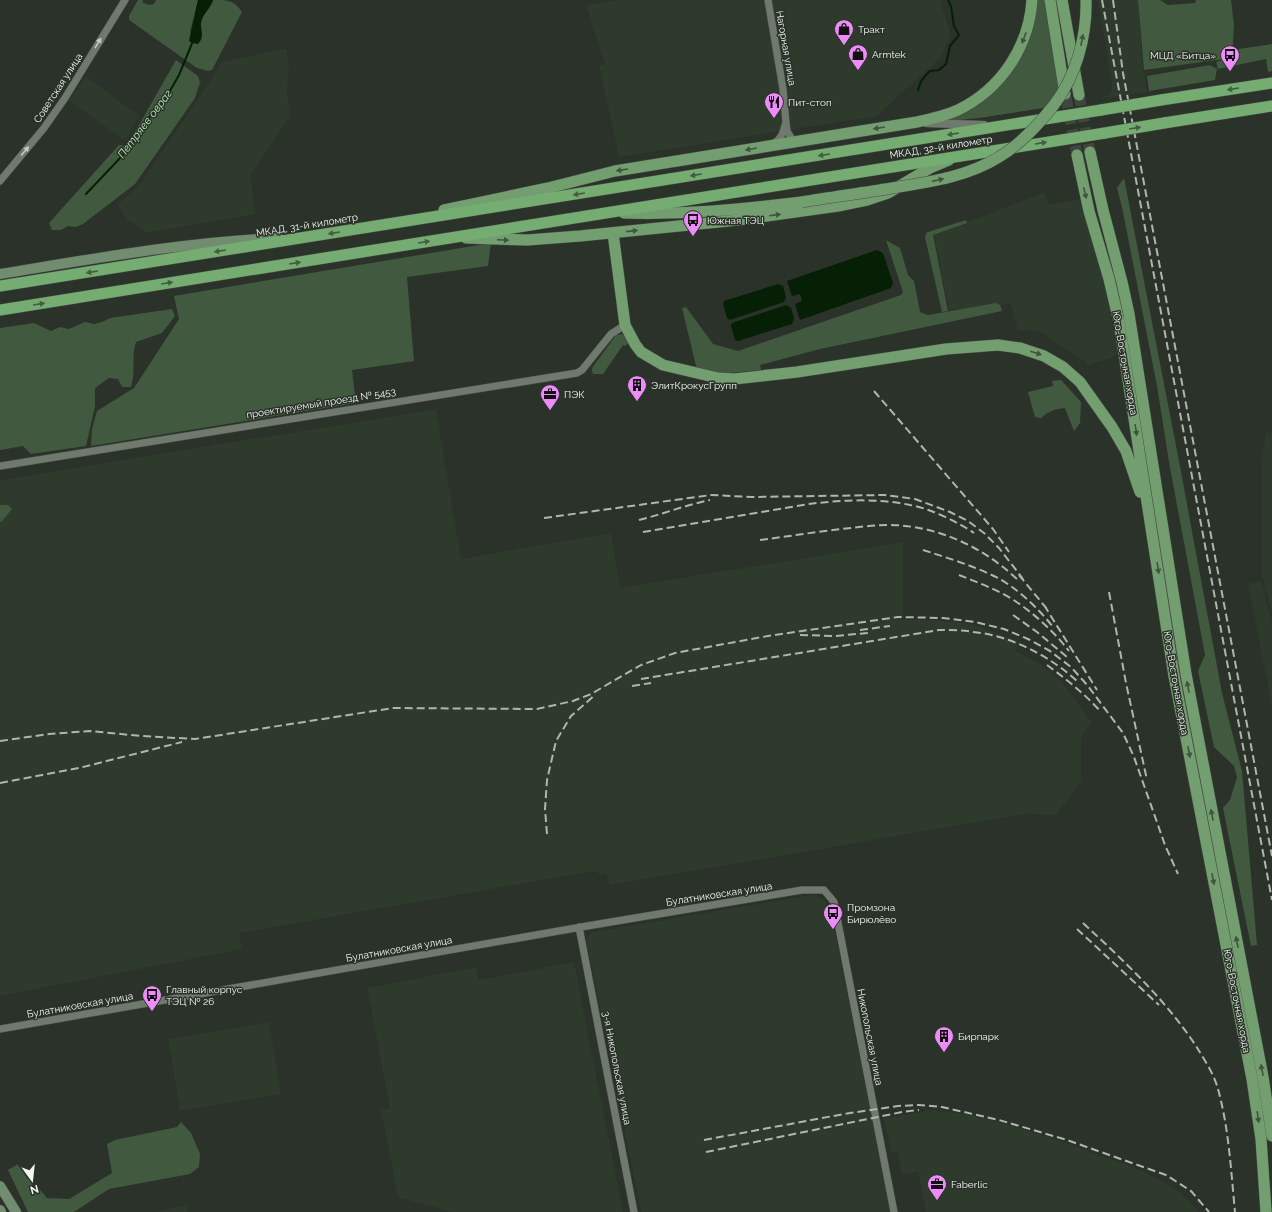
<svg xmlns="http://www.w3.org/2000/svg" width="1272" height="1212" viewBox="0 0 1272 1212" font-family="Raleway,sans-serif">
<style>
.built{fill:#2d3a2c}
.green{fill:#415a3f}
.water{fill:#052005}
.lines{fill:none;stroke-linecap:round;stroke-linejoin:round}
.stream{stroke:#052005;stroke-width:2}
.primary-tunnel{stroke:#3e463d;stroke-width:11;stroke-dasharray:11 5.5;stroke-linecap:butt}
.minor-casing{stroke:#484f47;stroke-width:8}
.tertiary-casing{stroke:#484f47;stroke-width:9}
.secondary-casing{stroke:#484f47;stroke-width:11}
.primary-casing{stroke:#484f47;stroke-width:12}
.trunk-casing{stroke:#484f47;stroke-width:12}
.minor{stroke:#6f796e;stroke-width:7}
.tertiary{stroke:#6f796e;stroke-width:8}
.secondary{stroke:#718c6f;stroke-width:10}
.primary{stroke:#739f70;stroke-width:11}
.trunk{stroke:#74ac71;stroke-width:11}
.rail{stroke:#b0b6af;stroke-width:2;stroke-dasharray:8 4;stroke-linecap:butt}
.primary-bridge-casing{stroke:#484f47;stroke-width:12;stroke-linecap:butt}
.trunk-bridge-casing{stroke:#484f47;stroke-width:12;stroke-linecap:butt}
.primary-bridge{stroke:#739f70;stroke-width:11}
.trunk-bridge{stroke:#74ac71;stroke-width:11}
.oneway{fill:#40533e}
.oneway2{fill:#c4cac2}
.oneway3{fill:#445d42}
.labels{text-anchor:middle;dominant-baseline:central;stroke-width:3;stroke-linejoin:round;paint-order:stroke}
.poi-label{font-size:10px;fill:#f1f6f0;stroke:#2a3229;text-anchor:start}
.street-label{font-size:10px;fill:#f1f6f0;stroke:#2a3229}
.water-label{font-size:11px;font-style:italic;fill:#baedb7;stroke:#2a3229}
</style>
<rect width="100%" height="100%" fill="#2a3229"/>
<path class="built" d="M617,0H940L951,35L941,57L877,116L619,157L599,66L605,64L586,5Z
M1098,0H1138L1142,59L1147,92L1099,99L1110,94L1112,83Z
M287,48L289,71L287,92L290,116L250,176L256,214L147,233L128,220L117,205L140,184L210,81L222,62Z
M86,76L139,116L125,141L69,100Z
M1045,192L1049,205L1080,199L1102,274L1118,351L1114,357L1086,366L1085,362L1041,332L1031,330H1018L1011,304L949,310L934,235Z
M436,409L461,559L611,533L620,588L903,542V612L902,620H935L972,624L1018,641L1016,651L1039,663L1062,682L1092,723L1081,737V782L1056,815L1026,814L610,885L606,873L600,875L595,871L239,933L242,947L238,950L0,996V480Z
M1266,432L1272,433V613L1262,576V460Z
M1261,581L1272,621V706L1248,584Z
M811,895L822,898L829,905L831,912L890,1212H641L587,942V936L592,932Z
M574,962L623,1212H452L398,1197L381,1110L390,1108L367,988L476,967L479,980Z
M269,1022L281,1094L180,1111L168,1039Z
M927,1110L973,1115L976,1117L999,1122L1066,1143L1141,1170L1179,1191L1199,1212H926L918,1172L902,1175L898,1152L891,1153L884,1118L917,1113Z
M187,1205L188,1212H155Z"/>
<path class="green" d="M138,0H143V3L150,5L154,4L156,0H198L190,32L202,36C202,32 201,27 201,23C202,14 211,8 213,0C228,0 234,0 242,12L212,70L208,71L197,68L129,20V16Z
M1037,0H1044L1062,105L979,118L948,121C953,114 973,107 981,101C1015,79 1035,40 1037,0Z
M1138,0H1160L1168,5L1195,3L1196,0H1231L1234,25L1232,58L1239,49L1272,44V71L1268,72L1266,59L1218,69L1216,62L1225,59L1144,70Z
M176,60L198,76L200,83L197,91L195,98L135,184L83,224L76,227L68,226L61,230H52L49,223L119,145L127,146Z
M1210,65L1217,69L1215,80L1149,91L1147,76Z
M1124,178L1179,461L1222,693L1242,771L1257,945L1251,946L1223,808L1230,800L1237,777L1234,766L1214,747L1198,671L1205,655L1169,462L1157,386L1122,207L1117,188Z
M966,220L967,223L933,235L948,311L942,312L925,237L926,233L931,231Z
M886,240L900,248L908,275L914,281L920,312L928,315L996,303L1000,305L1002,311L820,349L760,365L761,370L719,374L697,370L682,308L686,307L713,344L738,351L901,295L903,292Z
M491,243L488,266L407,277L414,361L352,370L356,403L91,446L92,429L97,411L134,388L179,319L174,296Z
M172,309L175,316L162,333L136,342C131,357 136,371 131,387H122L118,379L109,378L95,388V406L86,446L31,454L23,446L0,450V328L34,323L51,331L60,327L69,329L85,322L94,324L102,322L110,318Z
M622,334L627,337L629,340L628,344L625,346L623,345L603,374H593L592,371V368L616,335Z
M1061,380L1081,402L1080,423L1074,431L1065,408C1055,409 1049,411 1041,418L1035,417L1028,392L1053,386L1052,381Z
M0,505H8L12,509L2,521L0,522Z
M181,1122L191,1133L200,1154L199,1167L190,1174L109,1189L74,1212H28L8,1170L18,1164L47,1198L69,1199L112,1173L107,1144L115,1140L177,1127Z"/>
<path class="water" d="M198,0H213C211,8 202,14 201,23C200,31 205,37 198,44L192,43L189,41Z
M877,250L883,253L893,283L891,288L800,320L795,304L802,301L800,294L792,296L787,281Z
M778,284L783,286L786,297L784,302L730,320L727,318L723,304L724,301Z
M786,305L791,308L794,318L792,324L738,341L735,340L731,326L732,323Z"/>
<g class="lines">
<path class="stream" d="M918,90L921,81L927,74L930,71L939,70L946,64L950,46L959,35L954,26L951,6L948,0
M86,194L122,156L144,123L163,103L179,75L193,41"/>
<path class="primary-tunnel" d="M1079,95L1090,152
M1066,97L1077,155"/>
<defs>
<path id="minor" d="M768,0L783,89L786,123L787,131L792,139L797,141
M773,144C781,139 783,134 785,125
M0,181L44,128L65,98L125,0
M0,466L577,373L582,370L611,334L625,325
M579,927L634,1212
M0,1029L593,925L802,890H824L834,902L894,1212"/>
<path id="tertiary" d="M926,123L984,125"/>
<path id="secondary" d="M0,274C92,259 184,242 278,238
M0,1186L16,1212
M0,1210L1,1212"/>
<path id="primary" d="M1050,0L1065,94
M1062,0L1079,95
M1090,152L1103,210L1122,282L1129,314L1186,674L1263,1077L1272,1136
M1077,155L1089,211L1109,279L1119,322L1174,676L1252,1079L1261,1139L1266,1212
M444,210L548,188L615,171L917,122C931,119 945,116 958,110C1001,89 1029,47 1032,0
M624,213C684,215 743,209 802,202
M613,233L625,325L635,344L641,352L663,365L718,378L734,379L797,372L946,349L998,345L1020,348L1044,356L1063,367L1080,382L1112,427L1126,451L1140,492
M466,238L527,240L580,236L738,220L838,206L867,200L888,193L930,168L949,160"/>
<path id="trunk" d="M1161,100L1272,83
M1164,123L1272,106
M0,286L1101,110
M0,310L1105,133"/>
</defs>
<use href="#minor" class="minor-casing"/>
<use href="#tertiary" class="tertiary-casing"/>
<use href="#secondary" class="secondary-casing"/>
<use href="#primary" class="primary-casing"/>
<use href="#trunk" class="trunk-casing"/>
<use href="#minor" class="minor"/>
<use href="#tertiary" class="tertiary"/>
<use href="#secondary" class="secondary"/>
<use href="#primary" class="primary"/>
<use href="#trunk" class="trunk"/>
<path class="rail" d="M1102,0L1272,900
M1113,0L1123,73L1272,856
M874,391L993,529L1009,552
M544,518L711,495L752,497L884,495L915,499L950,512L968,521L984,533L999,548L1023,579
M639,520C663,514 686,505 710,500
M643,532L809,504C841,500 877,498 910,505C929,508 958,522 974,533
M760,540C784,537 808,533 833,530C852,528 871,525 891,525C939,526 985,548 1019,581
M923,550C948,558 974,566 998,578C1018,589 1039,609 1053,627
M959,575C979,583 1001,591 1018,603C1037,616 1055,633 1069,651
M1019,575L1047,609
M1109,592L1126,683L1147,780
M1044,605L1097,690
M1013,615L1037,632L1067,657
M860,630L890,626
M800,635L835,636L868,633
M1047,665C1066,679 1085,694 1101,712
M641,679L939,630C950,630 962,630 973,632C1010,635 1051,657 1077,681
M632,686L651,683
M0,741L49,734L90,731L141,736L195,739L393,708L537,709L573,701L591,694L641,665L675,653L768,636L898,617L943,618L975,622L1004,629L1028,639L1050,651L1071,667L1088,686L1123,733L1134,757L1165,845L1178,874
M0,783L79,768L182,742
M547,834L545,809L547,780L556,741L571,716L595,695
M1083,923C1124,961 1165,999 1196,1046C1204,1059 1214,1074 1218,1089C1229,1129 1231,1171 1235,1212
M1077,929L1159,1005
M704,1140L844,1114L898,1106L919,1105L942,1107L999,1120L1067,1140L1166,1175L1191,1191L1209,1212
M706,1152L902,1112L919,1110"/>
<defs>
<path id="primary-bridge" d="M802,202C832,197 862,193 892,188C929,182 967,177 999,157C1021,144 1038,125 1054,105C1076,76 1087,37 1086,0"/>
<path id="trunk-bridge" d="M1101,110L1161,100
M1105,133L1164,123"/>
</defs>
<use href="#primary-bridge" class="primary-bridge-casing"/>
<use href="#trunk-bridge" class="trunk-bridge-casing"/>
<use href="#primary-bridge" class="primary-bridge"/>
<use href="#trunk-bridge" class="trunk-bridge"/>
</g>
<defs><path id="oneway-solid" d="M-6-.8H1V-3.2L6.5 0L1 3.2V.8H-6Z"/></defs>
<g class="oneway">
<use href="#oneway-solid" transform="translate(1024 38) rotate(110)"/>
<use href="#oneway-solid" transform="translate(1082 40) rotate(-79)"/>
<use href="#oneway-solid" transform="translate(879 128) rotate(171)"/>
<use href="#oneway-solid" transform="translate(751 149) rotate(170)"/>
<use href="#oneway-solid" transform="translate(622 170) rotate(171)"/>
<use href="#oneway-solid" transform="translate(938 180) rotate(-13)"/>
<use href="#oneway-solid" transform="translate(1085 193) rotate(77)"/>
<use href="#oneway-solid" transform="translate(775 215) rotate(-7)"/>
<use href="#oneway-solid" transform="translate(632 231) rotate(-6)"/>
<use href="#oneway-solid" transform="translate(503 240) rotate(2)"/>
<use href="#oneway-solid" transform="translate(1036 353) rotate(18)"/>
<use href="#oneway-solid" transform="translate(1136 430) rotate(81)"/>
<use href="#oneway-solid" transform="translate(1158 568) rotate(81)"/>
<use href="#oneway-solid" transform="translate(1188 687) rotate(-101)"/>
<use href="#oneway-solid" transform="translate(1189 752) rotate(79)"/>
<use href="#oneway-solid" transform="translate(1212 815) rotate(-101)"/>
<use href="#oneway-solid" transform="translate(1213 879) rotate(79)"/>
<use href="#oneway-solid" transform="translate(1237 942) rotate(-101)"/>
<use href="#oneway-solid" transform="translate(1262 1070) rotate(-101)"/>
<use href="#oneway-solid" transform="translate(1258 1117) rotate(82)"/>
</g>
<g class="oneway2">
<use href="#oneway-solid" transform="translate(98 43) rotate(-59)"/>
<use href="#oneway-solid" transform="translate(25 151) rotate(-50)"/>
</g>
<g class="oneway3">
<use href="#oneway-solid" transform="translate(1233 89) rotate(171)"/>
<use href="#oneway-solid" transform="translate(1135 128) rotate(-9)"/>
<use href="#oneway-solid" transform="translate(953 134) rotate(171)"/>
<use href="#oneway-solid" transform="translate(1041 143) rotate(-9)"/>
<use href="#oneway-solid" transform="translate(824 155) rotate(171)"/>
<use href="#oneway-solid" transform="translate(696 175) rotate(171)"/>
<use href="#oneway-solid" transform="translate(579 194) rotate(171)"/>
<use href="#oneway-solid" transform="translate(334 233) rotate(171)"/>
<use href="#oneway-solid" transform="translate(424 242) rotate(-9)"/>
<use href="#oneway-solid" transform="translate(220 251) rotate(171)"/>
<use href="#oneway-solid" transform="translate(295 263) rotate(-9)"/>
<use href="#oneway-solid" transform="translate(92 272) rotate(171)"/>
<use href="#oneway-solid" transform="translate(167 283) rotate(-9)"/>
<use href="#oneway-solid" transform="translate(39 304) rotate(-9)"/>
</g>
<defs>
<symbol id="shop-pin" viewBox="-11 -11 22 30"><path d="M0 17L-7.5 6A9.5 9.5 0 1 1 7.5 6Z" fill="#ed8cf9" stroke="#2a3229"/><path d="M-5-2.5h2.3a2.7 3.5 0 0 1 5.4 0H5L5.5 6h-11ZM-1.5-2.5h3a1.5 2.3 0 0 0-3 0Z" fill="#111"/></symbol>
<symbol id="bus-pin" viewBox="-11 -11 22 30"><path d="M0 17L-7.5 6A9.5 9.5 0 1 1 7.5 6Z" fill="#ed8cf9" stroke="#2a3229"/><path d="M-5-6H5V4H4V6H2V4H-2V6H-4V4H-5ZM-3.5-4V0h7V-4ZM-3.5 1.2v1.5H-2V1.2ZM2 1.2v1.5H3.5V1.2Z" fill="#111"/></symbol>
<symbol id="restaurant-pin" viewBox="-11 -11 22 30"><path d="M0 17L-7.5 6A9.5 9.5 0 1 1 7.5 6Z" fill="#ed8cf9" stroke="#2a3229"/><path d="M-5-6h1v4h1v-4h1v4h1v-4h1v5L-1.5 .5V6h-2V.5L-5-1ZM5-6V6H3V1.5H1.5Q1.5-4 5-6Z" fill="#111"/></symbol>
<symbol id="building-pin" viewBox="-11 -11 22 30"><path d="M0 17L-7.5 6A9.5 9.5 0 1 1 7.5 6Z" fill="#ed8cf9" stroke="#2a3229"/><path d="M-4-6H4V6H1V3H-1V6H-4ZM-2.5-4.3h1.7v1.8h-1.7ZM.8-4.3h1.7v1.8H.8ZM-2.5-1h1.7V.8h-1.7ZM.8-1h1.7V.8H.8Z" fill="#111"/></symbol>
<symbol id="office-pin" viewBox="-11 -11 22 30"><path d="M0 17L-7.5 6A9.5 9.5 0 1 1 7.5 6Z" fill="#ed8cf9" stroke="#2a3229"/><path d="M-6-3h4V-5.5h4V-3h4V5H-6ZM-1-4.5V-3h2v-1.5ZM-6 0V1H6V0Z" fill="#111"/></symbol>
</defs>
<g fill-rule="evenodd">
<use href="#shop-pin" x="833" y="18" width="22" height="30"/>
<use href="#shop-pin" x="847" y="43" width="22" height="30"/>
<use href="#bus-pin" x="1219" y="44" width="22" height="30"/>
<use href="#restaurant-pin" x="763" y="91" width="22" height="30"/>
<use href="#bus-pin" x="682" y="209" width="22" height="30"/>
<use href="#building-pin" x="626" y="374" width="22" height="30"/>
<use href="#office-pin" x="539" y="383" width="22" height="30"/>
<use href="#bus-pin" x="822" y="902" width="22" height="30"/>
<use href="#bus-pin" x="141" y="984" width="22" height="30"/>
<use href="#building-pin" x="933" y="1025" width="22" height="30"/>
<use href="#office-pin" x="926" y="1173" width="22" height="30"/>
</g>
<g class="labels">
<g class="poi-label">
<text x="858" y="29">Тракт</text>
<text x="872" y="54">Armtek</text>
<text x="1216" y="55" text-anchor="end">МЦД «Битца»</text>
<text x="788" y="102">Пит-стоп</text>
<text x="707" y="220">Южная ТЭЦ</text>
<text x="651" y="385">ЭлитКрокусГрупп</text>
<text x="564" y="394">ПЭК</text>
<text x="847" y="907">Промзона<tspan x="847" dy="12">Бирюлёво</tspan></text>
<text x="166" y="989">Главный корпус<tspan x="166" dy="12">ТЭЦ № 26</tspan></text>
<text x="958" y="1036">Бирпарк</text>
<text x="951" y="1184">Faberlic</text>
</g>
<g class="street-label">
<text transform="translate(786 48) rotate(80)">Нагорная улица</text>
<text transform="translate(58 88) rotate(-57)">Советская улица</text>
<text transform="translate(941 147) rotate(-9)">МКАД, 32-й километр</text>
<text transform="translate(307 225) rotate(-9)">МКАД, 31-й километр</text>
<text transform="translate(1125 363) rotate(80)">Юго-Восточная хорда</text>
<text transform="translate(321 403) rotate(-9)">проектируемый проезд № 5453</text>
<text transform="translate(1176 683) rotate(80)">Юго-Восточная хорда</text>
<text transform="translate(719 894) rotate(-9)">Булатниковская улица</text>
<text transform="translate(399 949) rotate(-10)">Булатниковская улица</text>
<text transform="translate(1237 1001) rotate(79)">Юго-Восточная хорда</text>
<text transform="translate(80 1005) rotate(-10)">Булатниковская улица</text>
<text transform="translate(870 1037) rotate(79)">Никопольская улица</text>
<text transform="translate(617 1068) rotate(79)">3-я Никопольская улица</text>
</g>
<g class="water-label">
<text transform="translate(145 124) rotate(-53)">Петряев овраг</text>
</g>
</g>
<g transform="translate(32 1180) rotate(165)" stroke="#2a3229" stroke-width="3" paint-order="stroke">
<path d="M0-3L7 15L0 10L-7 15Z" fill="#f1f6f0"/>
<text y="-6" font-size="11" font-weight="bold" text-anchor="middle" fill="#f1f6f0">N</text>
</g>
</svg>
